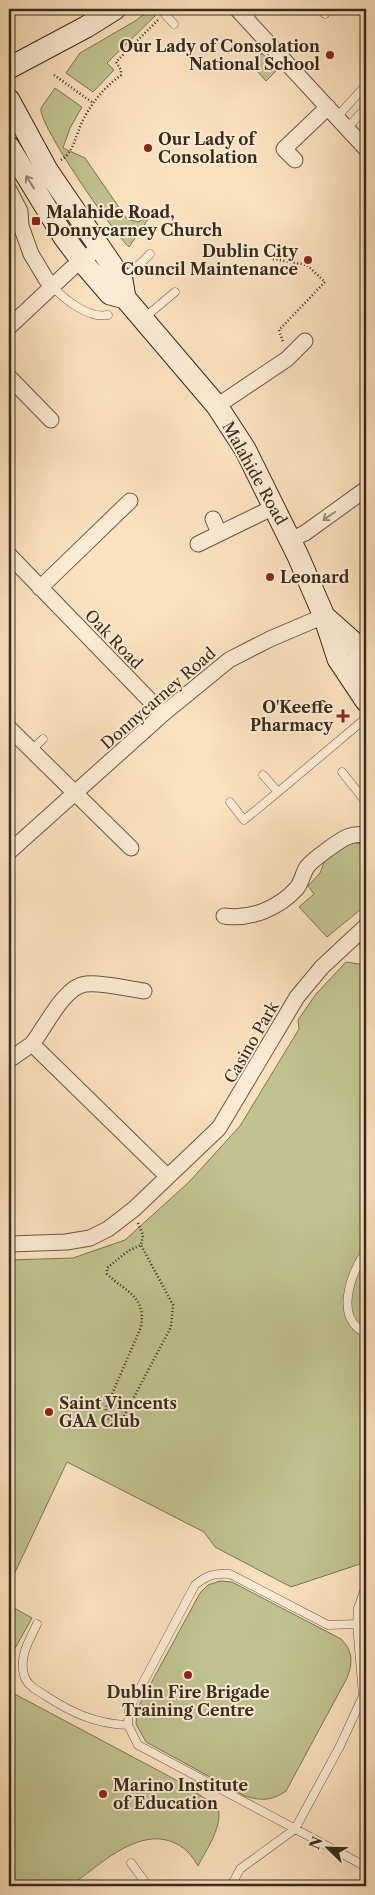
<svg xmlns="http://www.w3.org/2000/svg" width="375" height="1895" viewBox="0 0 375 1895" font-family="'Libre Caslon Text',serif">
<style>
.green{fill:#c0c390;stroke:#7c7656}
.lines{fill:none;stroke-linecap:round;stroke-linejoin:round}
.service-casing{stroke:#695844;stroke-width:9}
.minor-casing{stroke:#695844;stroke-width:17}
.secondary-casing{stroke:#382a1c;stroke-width:23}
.path{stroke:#382a1c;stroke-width:2.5;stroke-dasharray:1 2.5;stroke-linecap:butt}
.service{stroke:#fcecd5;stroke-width:8}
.minor{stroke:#fcecd5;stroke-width:15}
.secondary{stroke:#fcecd5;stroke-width:21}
.oneway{stroke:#9a8b78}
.poi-dot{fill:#8f2418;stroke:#fcecd5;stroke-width:2}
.labels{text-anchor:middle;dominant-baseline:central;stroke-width:4;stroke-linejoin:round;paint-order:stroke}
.poi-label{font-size:16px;font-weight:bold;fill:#382a1c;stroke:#fcecd5;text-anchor:start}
.street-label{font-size:16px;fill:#382a1c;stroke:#fcecd5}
</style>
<rect width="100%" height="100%" fill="#fbe2be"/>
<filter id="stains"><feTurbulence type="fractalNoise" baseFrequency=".004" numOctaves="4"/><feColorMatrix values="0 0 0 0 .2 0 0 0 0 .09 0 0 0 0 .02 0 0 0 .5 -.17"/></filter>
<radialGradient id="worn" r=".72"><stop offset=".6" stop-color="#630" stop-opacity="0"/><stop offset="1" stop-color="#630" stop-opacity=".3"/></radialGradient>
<path class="green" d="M151,9L157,14L107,63L114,70L93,92L66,73L80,53L135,21Z
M262,53L277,70L266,81L251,64Z
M55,88L82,107L70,128L63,148L85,158L127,219L138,222L151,215L129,247C114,234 37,123 41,108Z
M353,842L366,845V905L327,937L299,907L314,894L308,886L320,873L325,860Z
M346,962L366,965V1562L291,1587L215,1547L204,1532L67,1462L9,1585V1260L73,1258L125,1240L189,1182L240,1126L299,1029L298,1020L316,994Z
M220,1581L232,1582L341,1639C353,1651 353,1663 347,1678L286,1791C271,1801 262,1801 245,1796L146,1742L136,1724L137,1709L200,1593L208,1585Z
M9,1605L32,1618L9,1659Z
M9,1691L178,1781L218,1807C223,1827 207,1848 198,1866C195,1861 191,1855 187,1851C148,1817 102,1863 72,1885V1886H9Z"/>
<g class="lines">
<defs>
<path id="service" d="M160,9L174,24
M319,9L325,14
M246,18L256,9
M366,45V49
M337,117L366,85
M347,128L366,108
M124,279L150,254
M52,286C65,300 89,319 108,315
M144,318L175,292
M32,750L43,739
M342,772L366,802
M263,775L278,792L366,718
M230,802L244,820L278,792
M362,929L366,960
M366,1252C350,1273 334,1320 366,1333
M37,1624C29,1641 19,1656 24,1675C27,1686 37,1690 46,1696C72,1713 96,1724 128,1725
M131,1863L148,1886
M361,1864L138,1745L128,1725L129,1709L195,1585C207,1575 215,1573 230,1574L328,1625L357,1624L358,1608L366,1586
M231,1886L240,1869L295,1829L340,1746L363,1696L357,1624"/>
<path id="minor" d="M237,9L366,149
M295,160L284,149L328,107
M9,190L20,211L21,226L31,254L46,279L52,286
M9,327L72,268L99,248
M9,377L51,420
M217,406L287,359L305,341
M213,519L219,533
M290,540L305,533L366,489
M198,544L274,507
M9,555L163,714
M40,588L130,501
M9,728L131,848
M9,852L163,714L229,660L270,639L324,616
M224,916C251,920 279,908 297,888C302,881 303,873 307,867C312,860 340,840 347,837C354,834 360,834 366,835
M32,1044C45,1028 64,986 86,984C102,982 128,989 144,991
M9,1060L32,1044L167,1176
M9,1244L66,1242L90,1238L108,1229L134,1209L219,1128L297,997L322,967L366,926"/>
<path id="secondary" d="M9,68L86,27L115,9
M9,100L47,170L122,280L125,298L217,406L245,449L298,556L324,616L338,659L366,701
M9,147L64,237L85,265L110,294L125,298
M324,616L352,641L366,665"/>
</defs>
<use href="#service" class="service-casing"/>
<use href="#minor" class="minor-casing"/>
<use href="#secondary" class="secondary-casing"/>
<path class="path" d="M54,75L93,103
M61,160C74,152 76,134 83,120C92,102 105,87 121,75V70L116,62L158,20
M273,259L307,265L325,282L279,330L283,342
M138,1223L143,1235L141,1245L128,1251L107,1268V1274C127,1293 146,1296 141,1327L106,1408V1417L115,1424L123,1418L171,1327L173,1305L141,1245"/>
<use href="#service" class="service"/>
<use href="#minor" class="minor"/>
<use href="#secondary" class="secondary"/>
</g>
<defs><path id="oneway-shaft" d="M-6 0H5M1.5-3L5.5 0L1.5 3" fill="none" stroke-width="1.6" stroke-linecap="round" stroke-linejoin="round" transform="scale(1.25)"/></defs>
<g class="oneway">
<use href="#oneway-shaft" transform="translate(30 182) rotate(-122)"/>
<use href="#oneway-shaft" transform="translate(329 516) rotate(145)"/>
</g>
<g class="poi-dot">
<circle cx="330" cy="55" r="5"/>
<circle cx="148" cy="148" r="5"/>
<rect x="31" y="216" width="10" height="10" rx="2.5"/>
<circle cx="308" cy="260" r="5"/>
<circle cx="270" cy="577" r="5"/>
<path d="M340.5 708.5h5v5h5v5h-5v5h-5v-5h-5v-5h5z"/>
<circle cx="49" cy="1412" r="5"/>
<circle cx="188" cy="1675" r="5"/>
<circle cx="103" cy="1794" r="5"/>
</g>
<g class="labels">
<g class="poi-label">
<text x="320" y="46" text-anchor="end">Our Lady of Consolation<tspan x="320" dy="18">National School</tspan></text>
<text x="158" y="139">Our Lady of<tspan x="158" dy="18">Consolation</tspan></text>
<text x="46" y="212">Malahide Road,<tspan x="46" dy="18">Donnycarney Church</tspan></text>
<text x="298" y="251" text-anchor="end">Dublin City<tspan x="298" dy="18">Council Maintenance</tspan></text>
<text x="280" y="577">Leonard</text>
<text x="333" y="707" text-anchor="end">O'Keeffe<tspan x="333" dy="18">Pharmacy</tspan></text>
<text x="59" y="1403">Saint Vincents<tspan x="59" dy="18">GAA Club</tspan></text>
<text x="188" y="1692" text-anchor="middle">Dublin Fire Brigade<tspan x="188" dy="18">Training Centre</tspan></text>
<text x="113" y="1785">Marino Institute<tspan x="113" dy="18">of Education</tspan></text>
</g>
<g class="street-label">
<text transform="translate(255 473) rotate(61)">Malahide Road</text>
<text transform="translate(114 639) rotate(46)">Oak Road</text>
<text transform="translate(158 698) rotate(-41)">Donnycarney Road</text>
<text transform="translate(251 1042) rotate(-60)">Casino Park</text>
</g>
</g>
<rect width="375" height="1895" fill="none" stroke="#fbe2be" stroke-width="30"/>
<rect x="10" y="10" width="355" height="1875" fill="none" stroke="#382a1c" stroke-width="2.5"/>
<rect x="15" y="15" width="345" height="1865" fill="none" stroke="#382a1c"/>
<g transform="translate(328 1848) rotate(293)" stroke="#fcecd5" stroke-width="4" paint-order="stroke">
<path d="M0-4L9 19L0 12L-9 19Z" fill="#382a1c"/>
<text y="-8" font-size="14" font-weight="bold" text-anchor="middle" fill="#382a1c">N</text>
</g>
<rect width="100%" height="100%" filter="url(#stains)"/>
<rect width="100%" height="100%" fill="url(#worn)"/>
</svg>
